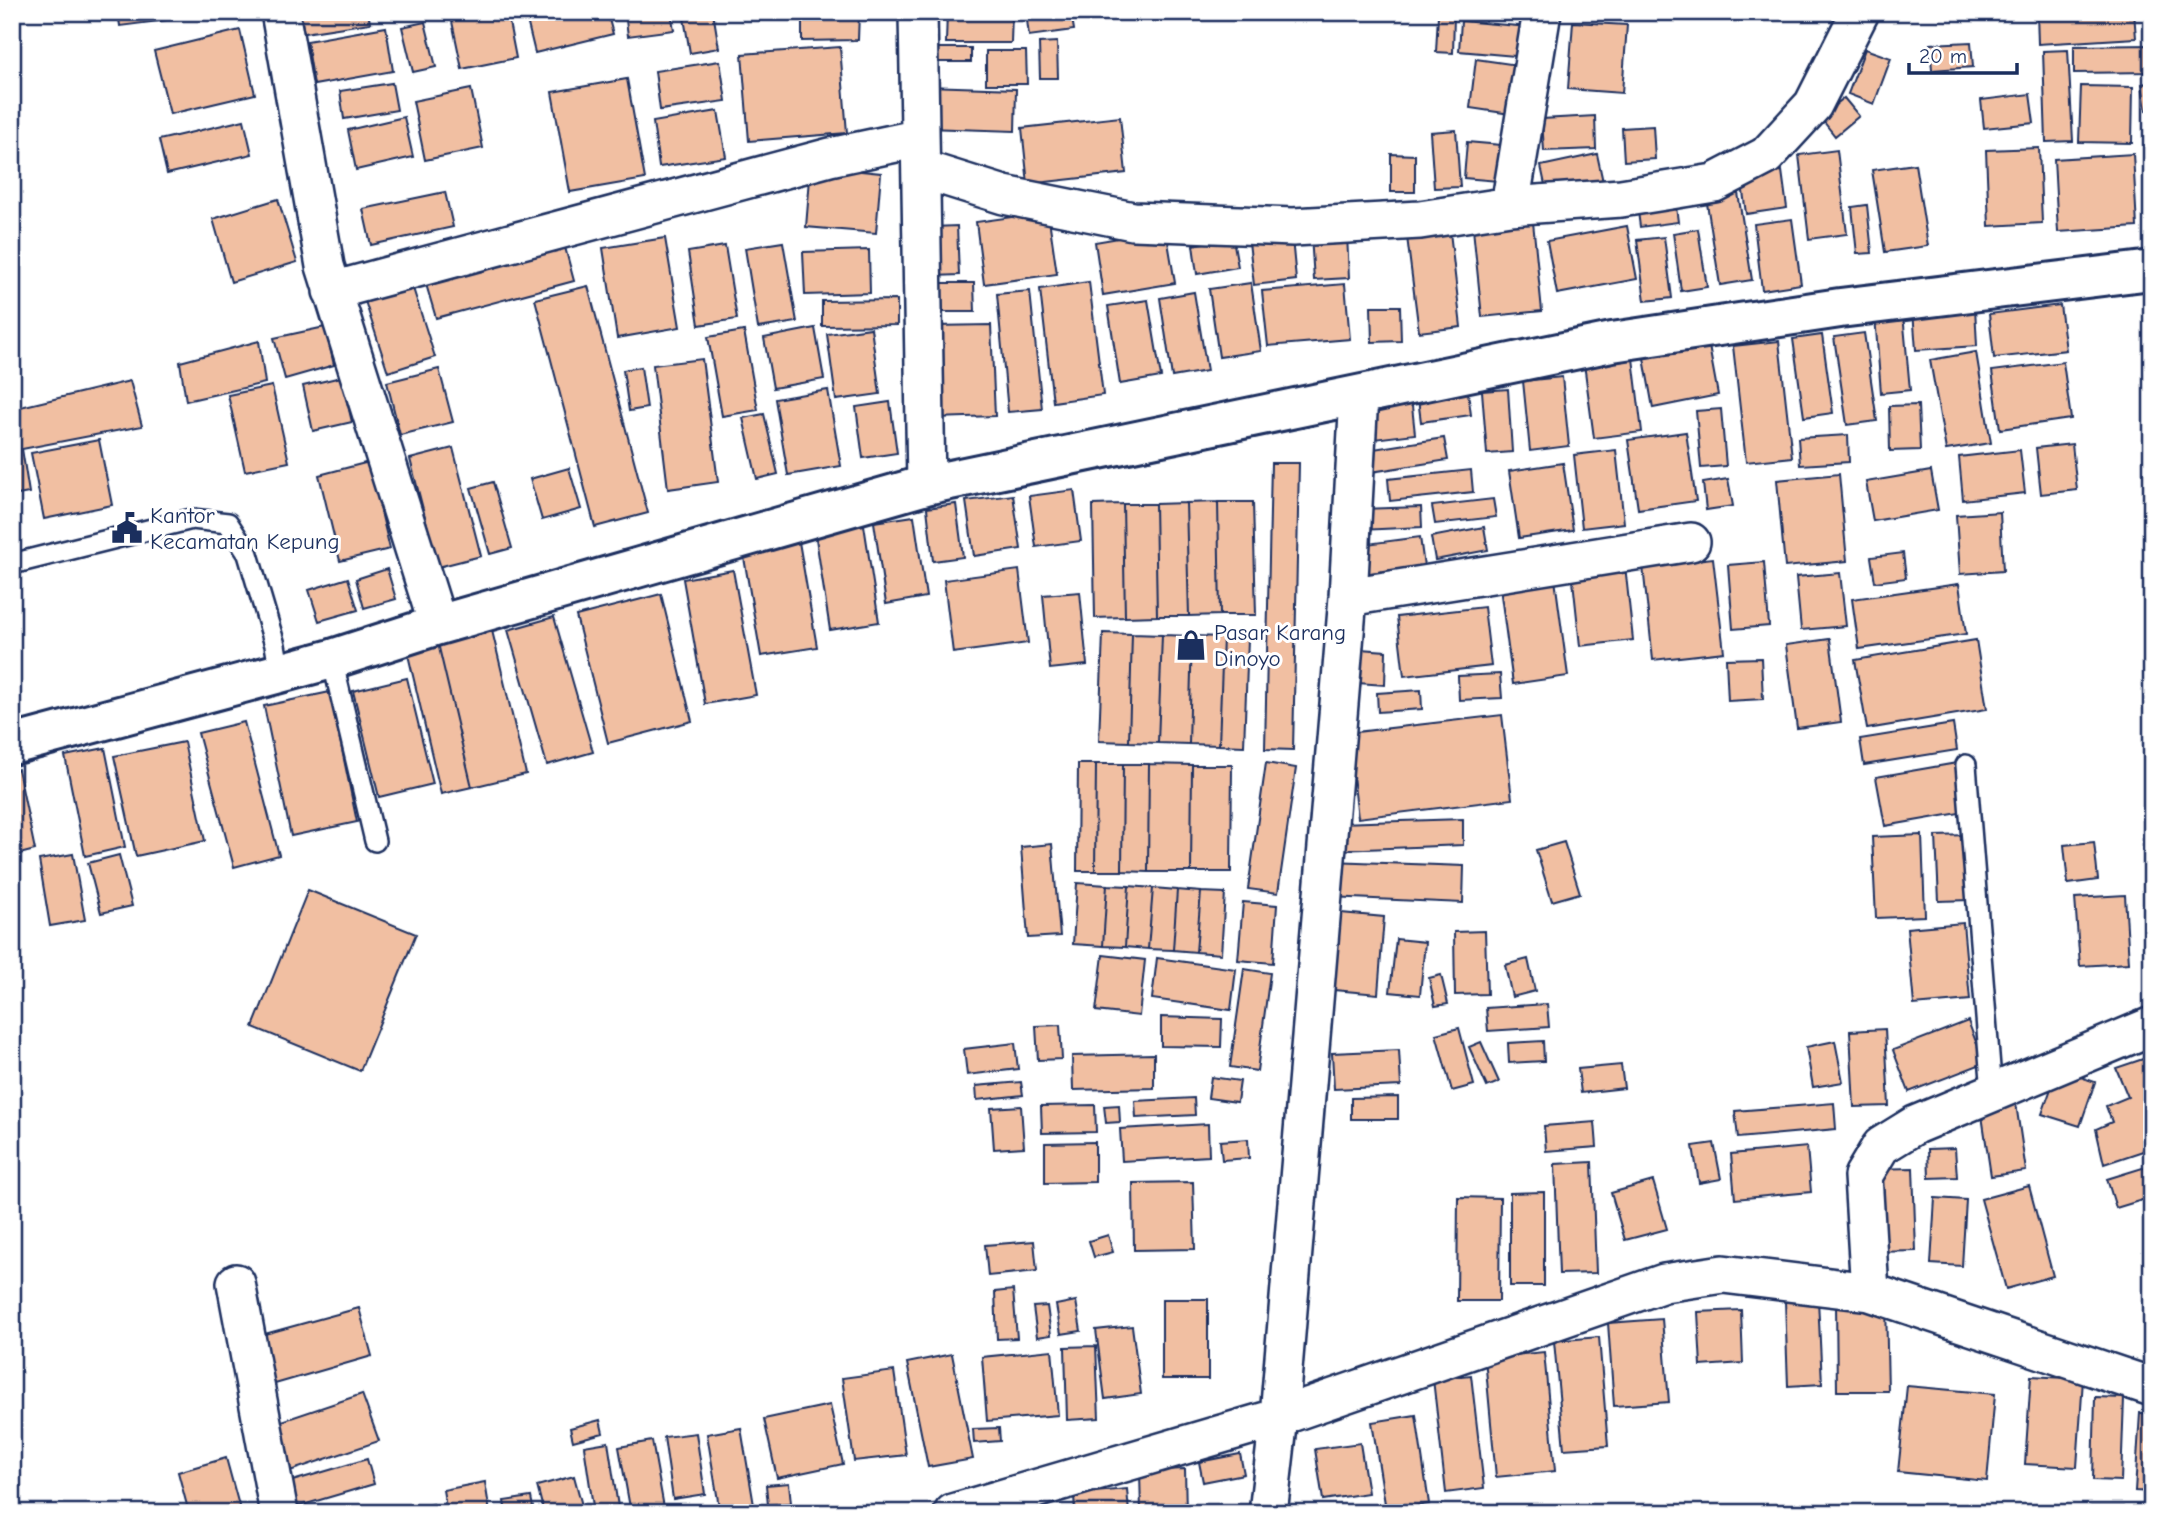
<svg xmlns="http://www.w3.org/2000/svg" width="2164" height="1525" viewBox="0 0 2164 1525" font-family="'Comic Neue',sans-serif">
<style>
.building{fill:#f1bfa2;stroke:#1b2f5e;stroke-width:2}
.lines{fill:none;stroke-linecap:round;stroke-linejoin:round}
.service-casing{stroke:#1b2f5e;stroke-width:24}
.minor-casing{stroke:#1b2f5e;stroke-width:42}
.secondary-casing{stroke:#1b2f5e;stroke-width:44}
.service{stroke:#fff;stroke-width:19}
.minor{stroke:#fff;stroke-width:37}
.secondary{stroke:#fff;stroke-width:38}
.labels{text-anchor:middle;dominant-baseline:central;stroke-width:6;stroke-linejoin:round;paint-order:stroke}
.poi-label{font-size:23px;fill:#1b2f5e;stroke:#fff;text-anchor:start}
</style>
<rect width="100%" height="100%" fill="#fff"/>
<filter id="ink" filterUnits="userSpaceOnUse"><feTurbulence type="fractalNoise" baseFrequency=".0143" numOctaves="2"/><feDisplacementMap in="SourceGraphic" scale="14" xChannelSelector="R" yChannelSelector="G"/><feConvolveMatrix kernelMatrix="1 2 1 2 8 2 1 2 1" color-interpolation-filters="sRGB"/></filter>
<g filter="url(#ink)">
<path class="building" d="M118,12H230L120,26Z
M300,12H368L370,23L304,33Z
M450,12H507L516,58L462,69Z
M525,12H607L613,34L535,53Z
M625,12H671L674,30L628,36Z
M683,12H713L719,48L690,53Z
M802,12H859L858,40L802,41Z
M947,12H1012L1011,43H946Z
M1026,12H1071L1074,30L1029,36Z
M1476,12H1533L1532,19Z
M1591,12H1673V20L1591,14Z
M2037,12H2134L2136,38L2038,44Z
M2147,12H2152V36H2148Z
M1438,15H1454L1453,53L1436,52Z
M1461,21L1529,27L1526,57L1459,51Z
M425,22L436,67L413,72L402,27Z
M1573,22L1627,25L1622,93L1568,89Z
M386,27L393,71L314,85L307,41Z
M240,30L255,94L170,114L154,51Z
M1057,42L1058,78H1040L1039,43Z
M1971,42L1973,67L1932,70L1930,44Z
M2151,45V72L2074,73V46Z
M840,47L847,133L749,141L742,54Z
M927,48H971V62H928Z
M1865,49L1891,58L1874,104L1848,94Z
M2068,50L2073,141L2046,142L2043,51Z
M986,51H1026L1027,84H986Z
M1476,59L1518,65L1511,114L1470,108Z
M720,61L726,101L660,110L655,71Z
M627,79L645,179L570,192L552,92Z
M2152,82V109L2146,110L2142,84Z
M392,83L397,110L344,119L340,91Z
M927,86L1016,89L1015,131L926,128Z
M2081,86L2133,87L2132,143L2079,142Z
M471,89L483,148L425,160L413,101Z
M2030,94L2034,123L1984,128L1981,100Z
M1844,98L1859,116L1835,136L1820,117Z
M718,111L726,157L659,167L653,122Z
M1595,116L1596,149L1544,151L1542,119Z
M404,117L413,157L356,170L348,130Z
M1120,117L1126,173L1028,184L1022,128Z
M244,120L252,154L167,174L159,140Z
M1653,126L1655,159L1624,161L1622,128Z
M1456,130L1460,187L1434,188L1430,132Z
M1467,142L1501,145L1498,181L1464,178Z
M2039,148L2042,223L1989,226L1986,150Z
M1837,150L1847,234L1809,239L1799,155Z
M1391,154L1415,155V192H1391Z
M1597,154L1603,182L1547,194L1541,166Z
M2133,154L2137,227L2058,232L2054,159Z
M1915,164L1928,246L1885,252L1872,170Z
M811,166L881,173L876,233L806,227Z
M1782,171L1787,208L1746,214L1741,176Z
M445,192L453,227L371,245L363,209Z
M1738,193L1752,280L1720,285L1706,197Z
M278,199L297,262L231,282L213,219Z
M1675,199L1678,222L1640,227L1637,204Z
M1867,205L1872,253L1857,254L1852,207Z
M1048,212L1057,274L984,284L976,222Z
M1532,212L1542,311L1482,317L1472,219Z
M1792,219L1801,284L1762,290L1754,224Z
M957,226L959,275L935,276L933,227Z
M1627,226L1637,279L1557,294L1547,241Z
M1698,229L1707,287L1681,291L1673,233Z
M1166,230L1175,283L1103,295L1095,242Z
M1450,232L1461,327L1419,332L1407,237Z
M1347,234L1349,278L1314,280L1311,236Z
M562,236L574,281L436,318L423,274Z
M1664,237L1672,298L1645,301L1637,240Z
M665,238L680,327L617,338L603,248Z
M1233,238L1238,267L1197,274L1193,245Z
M1292,238L1296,280L1254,285L1249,242Z
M783,242L797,322L758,328L745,248Z
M725,246L737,319L699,325L688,252Z
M869,250L870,293L805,295L803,252Z
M411,282L435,357L388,372L364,298Z
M1089,282L1103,395L1053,402L1040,289Z
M931,283H974L975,312H931Z
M1251,283L1261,351L1219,357L1209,289Z
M1345,284L1350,339L1268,346L1262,291Z
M588,286L648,513L595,527L535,299Z
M1030,291L1042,409L1008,412L997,294Z
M1194,292L1207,371L1172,377L1160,298Z
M2148,296H2152V330Z
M897,300V325L822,326V301Z
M1148,300L1161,377L1120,384L1108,306Z
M2060,305L2066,350L1994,358L1989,314Z
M1371,306H1400L1401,341L1372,342Z
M1975,307L1977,346L1916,350L1913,311Z
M1903,314L1910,390L1881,393L1875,316Z
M991,325L995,416L936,418L933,326Z
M325,327L334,365L285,379L274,338Z
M815,328L824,379L773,388L764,338Z
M871,328L880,394L836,400L827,334Z
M744,331L758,410L722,416L708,337Z
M1864,333L1877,421L1847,425L1834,337Z
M1822,335L1833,413L1804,417L1793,339Z
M259,341L265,383L186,401L180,362Z
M1779,341L1792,457L1746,462L1733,346Z
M1709,346L1718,395L1653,408L1644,358Z
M1632,350L1642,432L1594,438L1583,356Z
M1976,352L1991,443L1946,450L1930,360Z
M702,359L718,482L668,489L653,365Z
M2063,362L2071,419L2000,429L1992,371Z
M641,367L647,408L629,411L623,370Z
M439,369L453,422L400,435L387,382Z
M341,377L352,422L313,431L303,386Z
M1562,377L1569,446L1530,451L1523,381Z
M130,381L142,426L22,449L29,493L12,496V409Z
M1467,385L1471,415L1421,422L1417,391Z
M272,386L289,462L245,471L228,395Z
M1508,389L1512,452L1487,454L1482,391Z
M828,390L841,466L788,475L775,399Z
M1411,397L1415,434L1366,440L1361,403Z
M890,402L897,453L863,458L856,407Z
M1918,405L1920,450L1890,451L1889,406Z
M1721,409L1726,466L1701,468L1696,411Z
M764,414L778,474L757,479L743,418Z
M1686,432L1696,501L1638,509L1628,440Z
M1848,435L1849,462L1800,465L1798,438Z
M1444,438L1448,460L1371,472L1367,450Z
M99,440L112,505L44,519L31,453Z
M2072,444L2077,490L2041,494L2036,448Z
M453,448L481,556L438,567L410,459Z
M1616,450L1624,523L1582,528L1574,455Z
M2020,450L2025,493L1963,500L1959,457Z
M369,462L390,549L340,561L319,475Z
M1271,463H1299L1293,750L1265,749Z
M1563,463L1573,530L1519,538L1509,471Z
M569,468L581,509L542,520L530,479Z
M1471,470L1473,492L1390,501L1388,479Z
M1931,471L1938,510L1873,521L1866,482Z
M1839,474L1847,561L1785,567L1777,480Z
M1728,479L1733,506L1706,510L1703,483Z
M493,482L512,548L490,554L471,488Z
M1074,490L1081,541L1036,547L1029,496Z
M1013,495L1021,549L974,556L966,501Z
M1493,499L1496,517L1435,524L1432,506Z
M1218,502H1253L1256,615H1220Z
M1218,502L1220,615L1189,616L1186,503Z
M1186,503L1189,616H1157L1155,504Z
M956,504L963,557L933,561L927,508Z
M1123,504H1155L1157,616L1125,617Z
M1123,504L1125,617L1095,618L1093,505Z
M1421,507L1422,527L1361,530L1360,509Z
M2000,512L2003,571L1960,574L1956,515Z
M914,516L926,597L886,604L874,522Z
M864,525L879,622L830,630L815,532Z
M1484,527L1488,550L1435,560L1431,537Z
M798,536L817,647L761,656L742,546Z
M1420,537L1424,566L1362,574L1359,545Z
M1903,553L1906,578L1875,582L1871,557Z
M1624,556L1633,640L1580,646L1571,562Z
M1713,558L1724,652L1653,660L1643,566Z
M1764,562L1769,626L1733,629L1728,565Z
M387,569L396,599L364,608L356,579Z
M733,570L756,695L705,704L683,579Z
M1019,570L1028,643L953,653L944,580Z
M1554,572L1568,676L1513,684L1499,580Z
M1840,573L1846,626L1801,630L1796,577Z
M348,578L358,610L319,621L309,590Z
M1959,584L1966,634L1859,649L1852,599Z
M1080,592L1087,665L1050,669L1043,595Z
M661,594L692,721L608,743L576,616Z
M1484,607L1491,666L1404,676L1397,617Z
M554,617L593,752L547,765L508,630Z
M490,622L526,774L472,787L436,635Z
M1103,633L1132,634L1129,742L1099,741Z
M1132,634L1162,635L1158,743L1129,742Z
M436,635L472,787L441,794L405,642Z
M1162,635L1192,636L1189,744L1158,743Z
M1192,636L1223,637L1219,745L1189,744Z
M1223,637L1248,638L1244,746L1219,745Z
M1830,639L1841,722L1797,728L1786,645Z
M1976,640L1987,709L1867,729L1855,660Z
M1347,648L1386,651L1385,685L1344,682Z
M1761,658L1763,699L1728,701L1726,659Z
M1500,674L1502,698L1459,700L1458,676Z
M407,678L433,784L379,797L353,691Z
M1421,690L1422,709L1378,712L1377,693Z
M330,692L357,822L291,836L264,706Z
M1502,715L1512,799L1358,818L1348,733Z
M244,722L279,855L234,867L198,733Z
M1953,724L1957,750L1864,765L1860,739Z
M184,742L205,841L136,856L114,756Z
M105,748L125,847L85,856L65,756Z
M1266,763L1296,768L1278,893L1248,889Z
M1957,763L1965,812L1885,826L1876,777Z
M1078,764H1096L1095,871H1077Z
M1096,764H1123L1122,871H1095Z
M1123,764H1149L1148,872L1122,871Z
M1149,764L1192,765L1191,872H1148Z
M1192,765H1232L1231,872H1191Z
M18,769L35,850L12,856V771Z
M1463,819V845L1340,850L1339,823Z
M1922,835L1925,916L1876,918L1872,837Z
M1968,835L1970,900L1939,901L1936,836Z
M1564,842L1580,893L1552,901L1536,850Z
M2094,842L2098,880L2068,884L2064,845Z
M1052,844L1060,936L1028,938L1021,847Z
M73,854L85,920L50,926L39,860Z
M119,855L132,906L101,913L88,863Z
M1331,861L1464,866L1463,903L1330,897Z
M1077,883L1107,885L1103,946L1073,944Z
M1107,885L1129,886L1125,947L1103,946Z
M1129,886L1153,888L1148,949L1125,947Z
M1153,888L1177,890L1173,950L1148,949Z
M308,890L416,934L360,1071L253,1027Z
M1177,890L1201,892L1196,952L1173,950Z
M1201,892L1225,893L1221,954L1196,952Z
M2125,895L2129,963L2080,966L2075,898Z
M1243,902L1277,905L1273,963L1238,960Z
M1330,912L1384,917L1378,994L1323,989Z
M1963,923L1970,1000L1914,1005L1907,928Z
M1485,931L1487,994L1455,995L1454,932Z
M1396,939L1425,942L1420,995L1390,992Z
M1103,955L1145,960L1139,1016L1096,1011Z
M1157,958L1236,969L1231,1010L1152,999Z
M1528,959L1535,991L1512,997L1505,965Z
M1244,969L1270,973L1257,1071L1230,1067Z
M1441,975L1448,1004L1435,1006L1429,978Z
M1547,1004L1549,1027L1488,1031L1486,1008Z
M1161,1017L1222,1019L1221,1047L1161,1046Z
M1968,1021L1984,1063L1909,1092L1893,1050Z
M1060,1025L1062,1059L1038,1060L1036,1026Z
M1459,1028L1474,1085L1452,1091L1436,1034Z
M1885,1029L1889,1106L1854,1107L1850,1031Z
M1543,1041L1544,1061L1509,1063L1508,1043Z
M1835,1041L1843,1082L1813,1087L1806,1047Z
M1481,1042L1499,1082L1487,1087L1469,1047Z
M1015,1043L1018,1069L967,1075L964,1049Z
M1399,1050L1401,1086L1334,1089L1332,1053Z
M1154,1054V1088L1073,1090L1072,1056Z
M2152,1056V1148L2104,1164L2096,1129L2112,1122L2106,1106L2128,1097L2116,1068Z
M1621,1065L1624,1088L1581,1093L1578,1069Z
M2058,1069L2095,1082L2080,1126L2042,1114Z
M1211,1077L1240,1081L1237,1102L1208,1098Z
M1021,1082L1023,1095L977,1100L976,1086Z
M1398,1097V1119H1351V1098Z
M2015,1097L2026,1171L1991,1176L1980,1102Z
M1194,1098L1195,1115L1136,1118L1135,1101Z
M1834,1103L1836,1129L1738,1138L1735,1111Z
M1095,1105L1096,1132L1042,1133L1041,1106Z
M1119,1105L1120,1122L1106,1123L1104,1106Z
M1021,1106L1024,1147L994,1149L991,1108Z
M1595,1122L1597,1147L1546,1151L1544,1126Z
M1208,1124L1209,1156L1122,1161L1120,1129Z
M1248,1139L1249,1158L1222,1160L1220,1141Z
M1095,1142V1182L1045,1183V1143Z
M1714,1143L1721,1179L1699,1183L1693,1146Z
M1807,1147L1811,1192L1735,1199L1731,1154Z
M1955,1148L1957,1177L1929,1178L1928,1149Z
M1592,1162L1596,1273L1559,1274L1555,1164Z
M2152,1165V1197L2116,1208L2107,1179Z
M1913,1168L1916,1251L1876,1252L1874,1169Z
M1653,1181L1667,1229L1625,1240L1611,1193Z
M1193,1182L1195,1249L1134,1250L1133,1183Z
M2029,1186L2053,1276L2006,1289L1981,1199Z
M1544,1192V1286H1510V1193Z
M1458,1197L1500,1198L1499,1301H1457Z
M1935,1198L1966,1200L1962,1266L1931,1264Z
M1108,1235L1113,1252L1094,1257L1089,1241Z
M1034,1241L1037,1271L988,1276L985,1245Z
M1013,1290L1017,1338L997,1339L995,1292Z
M1162,1299H1208V1379H1162Z
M1818,1299L1822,1384L1788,1386L1785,1301Z
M1076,1301L1081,1331L1061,1334L1056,1305Z
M1836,1303H1886L1888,1391H1837Z
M1047,1306L1051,1335L1037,1337L1033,1307Z
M359,1308L372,1356L268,1386L254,1337Z
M1741,1310L1743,1363L1701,1366L1698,1312Z
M1662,1319L1669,1402L1614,1406L1608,1323Z
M1132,1326L1141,1394L1105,1399L1096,1330Z
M1599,1337L1608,1446L1564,1449L1554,1341Z
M1096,1346L1099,1418L1067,1420L1065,1347Z
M1052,1350L1058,1415L987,1421L982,1357Z
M1544,1352L1555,1471L1496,1477L1485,1358Z
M952,1354L973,1459L928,1467L907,1363Z
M894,1371L906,1455L854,1461L842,1378Z
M1471,1375L1484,1488L1446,1493L1433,1379Z
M2031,1376L2083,1379L2077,1467L2025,1464Z
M1907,1386L1995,1394L1987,1481L1898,1472Z
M362,1394L379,1441L284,1473L267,1426Z
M2095,1397L2124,1398L2121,1481L2093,1480Z
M830,1405L843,1464L777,1478L764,1419Z
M2140,1413L2152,1414V1492L2135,1491Z
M1416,1415L1429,1504L1386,1510L1372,1422Z
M600,1420L603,1433L573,1441L570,1428Z
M741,1428L755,1511L720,1513L707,1434Z
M999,1428L1000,1441L974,1443L973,1429Z
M696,1433L705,1494L673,1499L664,1437Z
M652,1441L665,1513H631L619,1447Z
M608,1442L619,1513H594L584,1446Z
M1360,1443L1368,1493L1323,1500L1315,1449Z
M1240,1454L1244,1474L1203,1482L1199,1462Z
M226,1458L241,1513H189L178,1472Z
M367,1459L374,1484L286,1510L279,1485Z
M1185,1469L1186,1513H1141L1140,1471Z
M574,1476L584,1513H544L537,1486Z
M485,1482L490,1513H447L443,1490Z
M789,1483L791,1503L768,1505L766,1485Z
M1127,1489L1129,1513H1075L1074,1494Z
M531,1497L534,1513H506L504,1501Z
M433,1504L436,1513H408V1511Z
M2091,1507H2123V1513H2091Z
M367,1508L368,1513H350V1512Z"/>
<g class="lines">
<defs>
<path id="service" d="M12,564L192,519L228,523L248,554L275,645L280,673
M332,659L375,841
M1966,765L1992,1093"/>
<path id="minor" d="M280,12L325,266L438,625
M918,12L926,485
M921,169L1004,195L1133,221L1293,227L1420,220L1510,206L1621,198L1714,183L1766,156L1813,105L1860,12
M1510,206L1542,12
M332,291L830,157L920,138
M1348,597L1691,542
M236,1283L279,1513
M1870,1292L1863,1176L1881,1146L1915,1125L2152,1026
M953,1513L1273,1419L1664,1283L1723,1274L1870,1292L2152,1387
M1268,1513L1279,1417L1348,597L1359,395"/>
<path id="secondary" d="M12,745L332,659L438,625L926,485L1612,342L1840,308L2152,270"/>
</defs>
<use href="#service" class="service-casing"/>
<use href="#minor" class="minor-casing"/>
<use href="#secondary" class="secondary-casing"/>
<use href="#service" class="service"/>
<use href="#minor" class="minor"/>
<use href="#secondary" class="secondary"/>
</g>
</g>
<defs>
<symbol id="civic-bare" viewBox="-9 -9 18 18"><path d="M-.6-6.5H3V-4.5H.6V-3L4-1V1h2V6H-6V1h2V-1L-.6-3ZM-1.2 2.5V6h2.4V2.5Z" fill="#1b2f5e" stroke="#fff" stroke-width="2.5" paint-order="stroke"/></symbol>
<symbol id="shop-bare" viewBox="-9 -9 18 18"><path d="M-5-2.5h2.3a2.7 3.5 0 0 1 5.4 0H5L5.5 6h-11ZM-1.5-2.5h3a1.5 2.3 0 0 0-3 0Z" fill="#1b2f5e" stroke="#fff" stroke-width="2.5" paint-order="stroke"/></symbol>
</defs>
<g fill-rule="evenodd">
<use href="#civic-bare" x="105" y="506" width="44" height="44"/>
<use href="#shop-bare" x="1169" y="623" width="44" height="44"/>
</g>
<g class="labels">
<g class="poi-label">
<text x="150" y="515">Kantor<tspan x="150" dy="26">Kecamatan Kepung</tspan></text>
<text x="1214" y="632">Pasar Karang<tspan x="1214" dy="26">Dinoyo</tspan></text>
</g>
</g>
<rect width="2164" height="1525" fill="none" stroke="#fff" stroke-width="42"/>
<rect x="21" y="21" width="2122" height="1483" fill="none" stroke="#1b2f5e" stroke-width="2.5" filter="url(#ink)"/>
<path d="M1909 63v10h108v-10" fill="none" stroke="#1b2f5e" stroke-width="3.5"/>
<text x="1919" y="63" font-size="21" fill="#1b2f5e" stroke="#ffffff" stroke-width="5" paint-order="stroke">20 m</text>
</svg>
